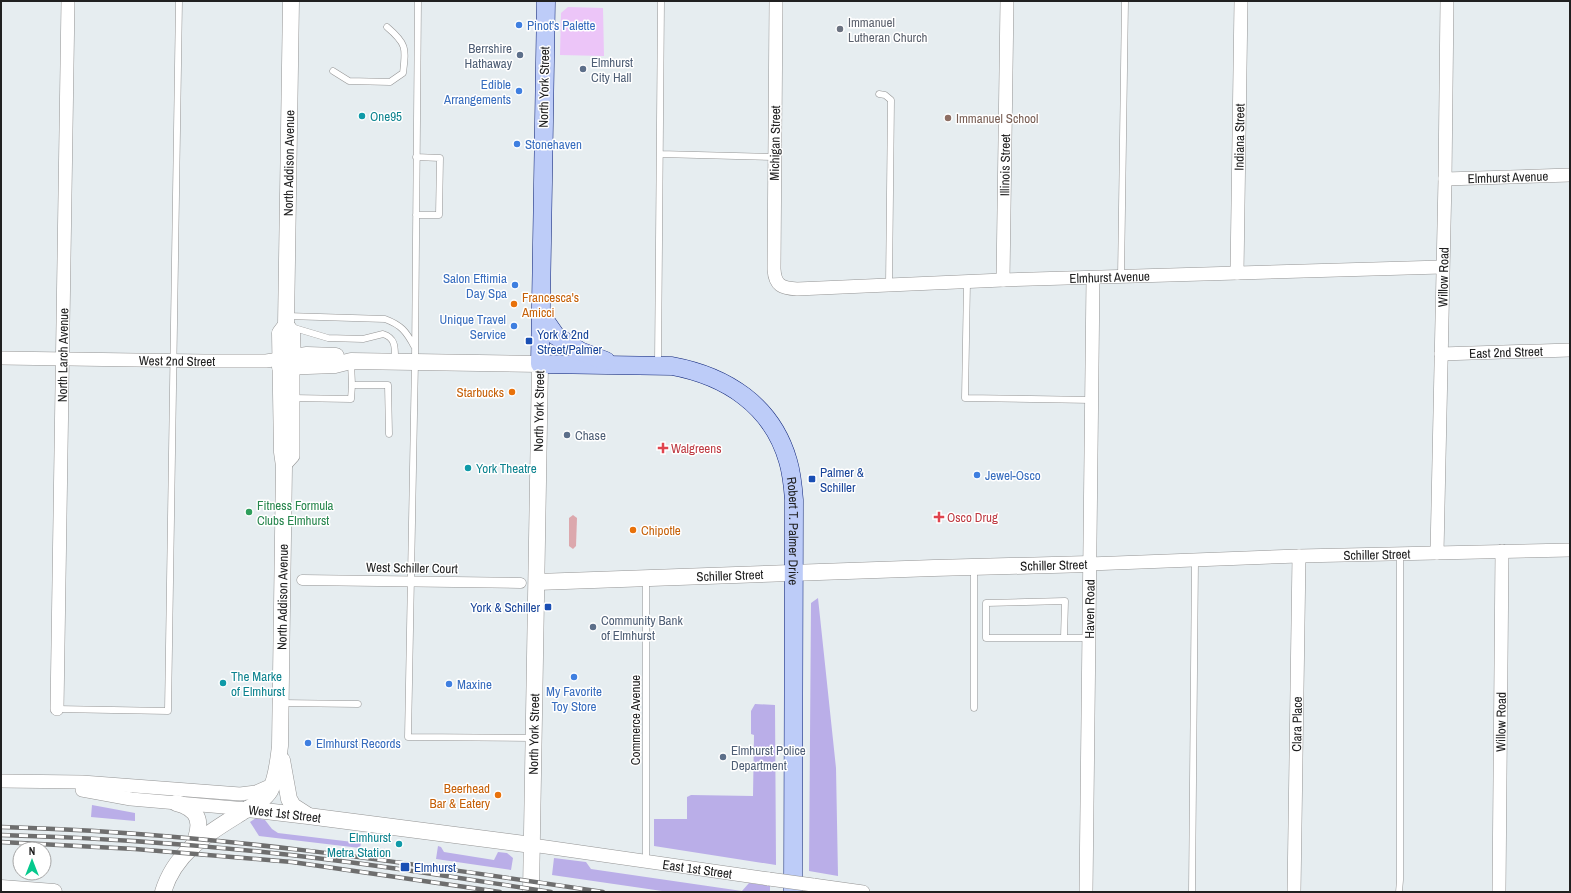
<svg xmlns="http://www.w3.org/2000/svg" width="1571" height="893" viewBox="0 0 1571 893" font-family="'Archivo Narrow',sans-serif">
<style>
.grass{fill:#baaee8}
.park{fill:#ecc5f8}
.water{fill:#dca8ad}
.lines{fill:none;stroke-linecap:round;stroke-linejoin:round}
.service-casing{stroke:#949494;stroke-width:7}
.pedestrian-casing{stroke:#949494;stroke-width:11}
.minor-casing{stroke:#949494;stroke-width:14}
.tertiary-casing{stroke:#949494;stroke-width:17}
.secondary-casing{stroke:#081e75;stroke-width:19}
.service{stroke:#fff;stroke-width:6}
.pedestrian{stroke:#fff;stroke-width:10}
.minor{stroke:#fff;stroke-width:13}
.tertiary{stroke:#fff;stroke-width:16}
.secondary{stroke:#bdccf8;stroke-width:18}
.rail-casing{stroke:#6e6e6e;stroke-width:4.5}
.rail{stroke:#fff;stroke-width:3;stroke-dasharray:9;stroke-linecap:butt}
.minor-bridge-casing{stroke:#949494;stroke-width:14;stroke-linecap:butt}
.minor-bridge{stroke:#fff;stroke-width:13}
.shop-dot{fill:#3f7fe0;stroke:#fff;stroke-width:1.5}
.worship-dot{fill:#6b7280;stroke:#fff;stroke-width:1.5}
.service-dot{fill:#5c6f8a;stroke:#fff;stroke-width:1.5}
.culture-dot{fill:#0f9aa8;stroke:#fff;stroke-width:1.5}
.education-dot{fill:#8d6e63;stroke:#fff;stroke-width:1.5}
.food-dot{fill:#e8710a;stroke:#fff;stroke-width:1.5}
.transit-dot{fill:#1a4fb4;stroke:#fff;stroke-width:1.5}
.health-dot{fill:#e0444e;stroke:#fff;stroke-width:1.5}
.leisure-dot{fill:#2e9e5b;stroke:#fff;stroke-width:1.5}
.labels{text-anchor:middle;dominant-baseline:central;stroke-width:3;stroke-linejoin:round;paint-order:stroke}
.worship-label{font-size:13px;fill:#5b616d;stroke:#fff;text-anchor:start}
.shop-label{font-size:13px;fill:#366cbe;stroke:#fff;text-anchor:start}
.service-label{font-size:13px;fill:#4e5e75;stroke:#fff;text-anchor:start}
.street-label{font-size:13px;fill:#202020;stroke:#fff}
.culture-label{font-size:13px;fill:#0d838f;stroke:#fff;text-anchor:start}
.education-label{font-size:13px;fill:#785e54;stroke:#fff;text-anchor:start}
.food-label{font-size:13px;fill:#c56008;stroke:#fff;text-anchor:start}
.transit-label{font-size:13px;fill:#164399;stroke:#fff;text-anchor:start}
.health-label{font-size:13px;fill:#be3a42;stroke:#fff;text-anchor:start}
.leisure-label{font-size:13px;fill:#27864d;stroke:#fff;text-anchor:start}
</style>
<rect width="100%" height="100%" fill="#e6edf0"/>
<path class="grass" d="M818,598L836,768L838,876L809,871L811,603Z
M755,704L775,705L776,865L654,846V819H687V797L691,795L753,796L754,735L751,734V711Z
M92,805L135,813V821L91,817Z
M256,818L265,820L272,829L278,833L361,843L360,848L259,836L250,822Z
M438,846L441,847L444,852L494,860L498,852L507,853L513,858L511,870L436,859Z
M554,858L586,862L591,869L742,891L749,883L770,886V892H669L552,875Z"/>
<path class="park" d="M568,7L603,8L604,56L560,55L561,13Z"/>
<path class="water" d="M573,515L577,518L576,546L573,549L569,546V518Z"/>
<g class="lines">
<defs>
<path id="service" d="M418,1L415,361L408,737L532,738
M333,71L349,81L390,82L403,73C406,48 407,44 387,27
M879,94L885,95L891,100L889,285
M660,154L775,157
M416,215H439L440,158L416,157
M1121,277L1125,1
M967,282L965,398L1092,400
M287,316L385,319C401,325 406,331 414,346
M291,327L328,338L363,339L383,334C396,338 395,348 395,360
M351,363L352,385
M658,363L661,1
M292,398L351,399L352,385H388L389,434
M1064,638L1065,601L986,603V638H1088
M281,703L358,704
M974,708V568
M57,709L168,711L179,1
M646,862V579
M1192,892L1195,561
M1399,892L1400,880V554"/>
<path id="pedestrian" d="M302,580L521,583"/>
<g id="minor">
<path id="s1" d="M776,1L774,269C775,286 782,288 797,289L1003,280L1442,267"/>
<path id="s2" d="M1445,179L1570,175"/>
<path id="s3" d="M1237,273L1241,1"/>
<path id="s4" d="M1003,280L1007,1"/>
<path id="s5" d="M1441,354L1570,350"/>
<path id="s6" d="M1,358L204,361H266L280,359"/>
<path d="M284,466L293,456V367"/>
<path id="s7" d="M1437,553L1445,179L1447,1"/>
<path id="s8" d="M1089,564L1299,556L1570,550"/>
<path id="s9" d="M57,709L68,1"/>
<path d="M1,781L82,782L240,794L256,792L272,785"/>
<path d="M82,790L131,799L247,809"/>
<path id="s10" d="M532,845L769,879"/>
<path d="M813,885L863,892"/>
<path id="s11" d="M1086,892L1093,278"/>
<path id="s12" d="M1294,892L1299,556"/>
<path id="s13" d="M1499,892L1502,551"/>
</g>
<g id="tertiary">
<path d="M286,325L292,333L293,367"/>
<path d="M280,359L307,355L336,356"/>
<path d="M280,367L335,365L351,361L540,364L531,892"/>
<path id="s14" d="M537,582L934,568L1089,564"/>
<path d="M282,760L289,799L293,806L307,815"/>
<path d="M176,803C200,809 203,823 193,846"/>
<path id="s15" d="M247,809L308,816L532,845"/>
<path d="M1,888L54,892"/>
<path id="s16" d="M163,892C175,852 207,834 241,813C250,807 264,801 270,791C277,777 278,761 280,746L284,466L282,452L280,333L286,325L291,1"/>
</g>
<g id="secondary">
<path id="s17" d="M546,1L540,364L672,366C726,376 772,405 788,461C792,474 793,487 794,500L793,892"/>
<path d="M540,313L556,336L580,351L606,361"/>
</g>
</defs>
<use href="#service" class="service-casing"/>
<use href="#pedestrian" class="pedestrian-casing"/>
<use href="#minor" class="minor-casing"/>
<use href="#tertiary" class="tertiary-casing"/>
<use href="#secondary" class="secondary-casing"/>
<use href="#service" class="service"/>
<use href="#pedestrian" class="pedestrian"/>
<use href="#minor" class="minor"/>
<use href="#tertiary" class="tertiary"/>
<use href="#secondary" class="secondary"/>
<defs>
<path id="rail" d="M1,827C203,832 403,862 603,892
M1,835C112,838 222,846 332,860C405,869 478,881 551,892
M1,842L135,849L292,862L500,892"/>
</defs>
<use href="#rail" class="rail-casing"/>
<use href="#rail" class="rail"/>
<defs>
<path id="minor-bridge" d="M769,879L813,885"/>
</defs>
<use href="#minor-bridge" class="minor-bridge-casing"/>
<use href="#minor-bridge" class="minor-bridge"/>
</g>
<g class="shop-dot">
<circle cx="519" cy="25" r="4"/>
<circle cx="519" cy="91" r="4"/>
<circle cx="517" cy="144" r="4"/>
<circle cx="515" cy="285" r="4"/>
<circle cx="514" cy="326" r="4"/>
<circle cx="977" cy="475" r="4"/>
<circle cx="574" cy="677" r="4"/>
<circle cx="449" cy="684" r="4"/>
<circle cx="308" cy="743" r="4"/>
</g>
<circle class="worship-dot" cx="840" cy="29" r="4"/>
<g class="service-dot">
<circle cx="520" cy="55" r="4"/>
<circle cx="583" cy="69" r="4"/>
<circle cx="567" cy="435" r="4"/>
<circle cx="593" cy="627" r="4"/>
<circle cx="723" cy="757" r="4"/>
</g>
<g class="culture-dot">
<circle cx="362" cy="116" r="4"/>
<circle cx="468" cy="468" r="4"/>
<circle cx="223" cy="683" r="4"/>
<circle cx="399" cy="844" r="4"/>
</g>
<circle class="education-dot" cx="948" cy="118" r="4"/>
<g class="food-dot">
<circle cx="514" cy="304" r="4"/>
<circle cx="512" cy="392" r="4"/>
<circle cx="633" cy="530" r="4"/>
<circle cx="498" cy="795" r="4"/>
</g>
<g class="transit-dot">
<rect x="525" y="337" width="8" height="8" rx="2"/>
<rect x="808" y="475" width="8" height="8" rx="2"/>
<rect x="544" y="603" width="8" height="8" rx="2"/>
<rect x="400" y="862" width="10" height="10" rx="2"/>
</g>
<g class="health-dot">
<path d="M661 442h4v4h4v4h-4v4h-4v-4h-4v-4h4z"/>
<path d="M937 511h4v4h4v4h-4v4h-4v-4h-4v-4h4z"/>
</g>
<circle class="leisure-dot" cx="249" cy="512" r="4"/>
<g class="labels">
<g class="worship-label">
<text x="848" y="22">Immanuel<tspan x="848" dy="15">Lutheran Church</tspan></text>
</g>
<g class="shop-label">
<text x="527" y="25">Pinot's Palette</text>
<text x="511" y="84" text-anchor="end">Edible<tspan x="511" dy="15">Arrangements</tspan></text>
<text x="525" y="144">Stonehaven</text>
<text x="507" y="278" text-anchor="end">Salon Eftimia<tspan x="507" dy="15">Day Spa</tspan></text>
<text x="506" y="319" text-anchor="end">Unique Travel<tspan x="506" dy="15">Service</tspan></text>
<text x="985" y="475">Jewel-Osco</text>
<text x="457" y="684">Maxine</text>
<text x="574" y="691" text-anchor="middle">My Favorite<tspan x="574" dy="15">Toy Store</tspan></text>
<text x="316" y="743">Elmhurst Records</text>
</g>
<g class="service-label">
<text x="512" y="48" text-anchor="end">Berrshire<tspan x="512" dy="15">Hathaway</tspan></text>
<text x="591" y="62">Elmhurst<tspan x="591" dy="15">City Hall</tspan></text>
<text x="575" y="435">Chase</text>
<text x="601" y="620">Community Bank<tspan x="601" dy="15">of Elmhurst</tspan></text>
<text x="731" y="750">Elmhurst Police<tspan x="731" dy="15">Department</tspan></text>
</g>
<g class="street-label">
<text transform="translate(544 87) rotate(-89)">North York Street</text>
<text stroke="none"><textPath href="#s3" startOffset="136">Indiana Street</textPath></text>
<text transform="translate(775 143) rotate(-89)">Michigan Street</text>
<text stroke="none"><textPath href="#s16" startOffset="782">North Addison Avenue</textPath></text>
<text stroke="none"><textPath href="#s4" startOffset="115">Illinois Street</textPath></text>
<text stroke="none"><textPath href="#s2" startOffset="63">Elmhurst Avenue</textPath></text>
<text stroke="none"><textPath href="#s1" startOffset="616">Elmhurst Avenue</textPath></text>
<text stroke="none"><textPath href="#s7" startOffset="276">Willow Road</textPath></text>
<text stroke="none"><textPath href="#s5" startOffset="65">East 2nd Street</textPath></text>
<text stroke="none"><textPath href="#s9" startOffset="354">North Larch Avenue</textPath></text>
<text stroke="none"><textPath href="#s6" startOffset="176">West 2nd Street</textPath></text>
<text transform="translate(539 411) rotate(-89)">North York Street</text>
<text stroke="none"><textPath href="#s17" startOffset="724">Robert T. Palmer Drive</textPath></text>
<text stroke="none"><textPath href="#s8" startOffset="288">Schiller Street</textPath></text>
<text stroke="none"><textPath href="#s14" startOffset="517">Schiller Street</textPath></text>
<text transform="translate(412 568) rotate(1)">West Schiller Court</text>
<text stroke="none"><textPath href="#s14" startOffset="193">Schiller Street</textPath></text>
<text stroke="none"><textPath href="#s16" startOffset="346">North Addison Avenue</textPath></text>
<text stroke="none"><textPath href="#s11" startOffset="283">Haven Road</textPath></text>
<text transform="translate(635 720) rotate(-90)">Commerce Avenue</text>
<text stroke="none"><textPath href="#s13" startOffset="170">Willow Road</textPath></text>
<text stroke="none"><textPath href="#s12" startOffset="168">Clara Place</textPath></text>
<text transform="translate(534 734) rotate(-89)">North York Street</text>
<text stroke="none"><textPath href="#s15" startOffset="38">West 1st Street</textPath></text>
<text stroke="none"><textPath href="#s10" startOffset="167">East 1st Street</textPath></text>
</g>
<g class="culture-label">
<text x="370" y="116">One95</text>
<text x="476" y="468">York Theatre</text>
<text x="231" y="676">The Marke<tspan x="231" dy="15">of Elmhurst</tspan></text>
<text x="391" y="837" text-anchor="end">Elmhurst<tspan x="391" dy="15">Metra Station</tspan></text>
</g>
<g class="education-label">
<text x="956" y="118">Immanuel School</text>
</g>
<g class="food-label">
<text x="522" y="297">Francesca's<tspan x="522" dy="15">Amicci</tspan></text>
<text x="504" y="392" text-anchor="end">Starbucks</text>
<text x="641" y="530">Chipotle</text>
<text x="490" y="788" text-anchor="end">Beerhead<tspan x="490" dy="15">Bar &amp; Eatery</tspan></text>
</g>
<g class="transit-label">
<text x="537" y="334">York &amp; 2nd<tspan x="537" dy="15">Street/Palmer</tspan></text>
<text x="820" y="472">Palmer &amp;<tspan x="820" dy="15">Schiller</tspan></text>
<text x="540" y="607" text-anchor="end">York &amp; Schiller</text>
<text x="414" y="867">Elmhurst</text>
</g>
<g class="health-label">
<text x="671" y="448">Walgreens</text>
<text x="947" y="517">Osco Drug</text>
</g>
<g class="leisure-label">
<text x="257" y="505">Fitness Formula<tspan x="257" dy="15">Clubs Elmhurst</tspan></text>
</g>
</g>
<rect width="1571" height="893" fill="none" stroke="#202020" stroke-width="4"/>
<g transform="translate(32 861)"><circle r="19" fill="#ffffff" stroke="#a6a6a6"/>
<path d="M0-3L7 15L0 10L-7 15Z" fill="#06c98d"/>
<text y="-6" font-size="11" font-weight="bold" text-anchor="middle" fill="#202020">N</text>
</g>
</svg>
